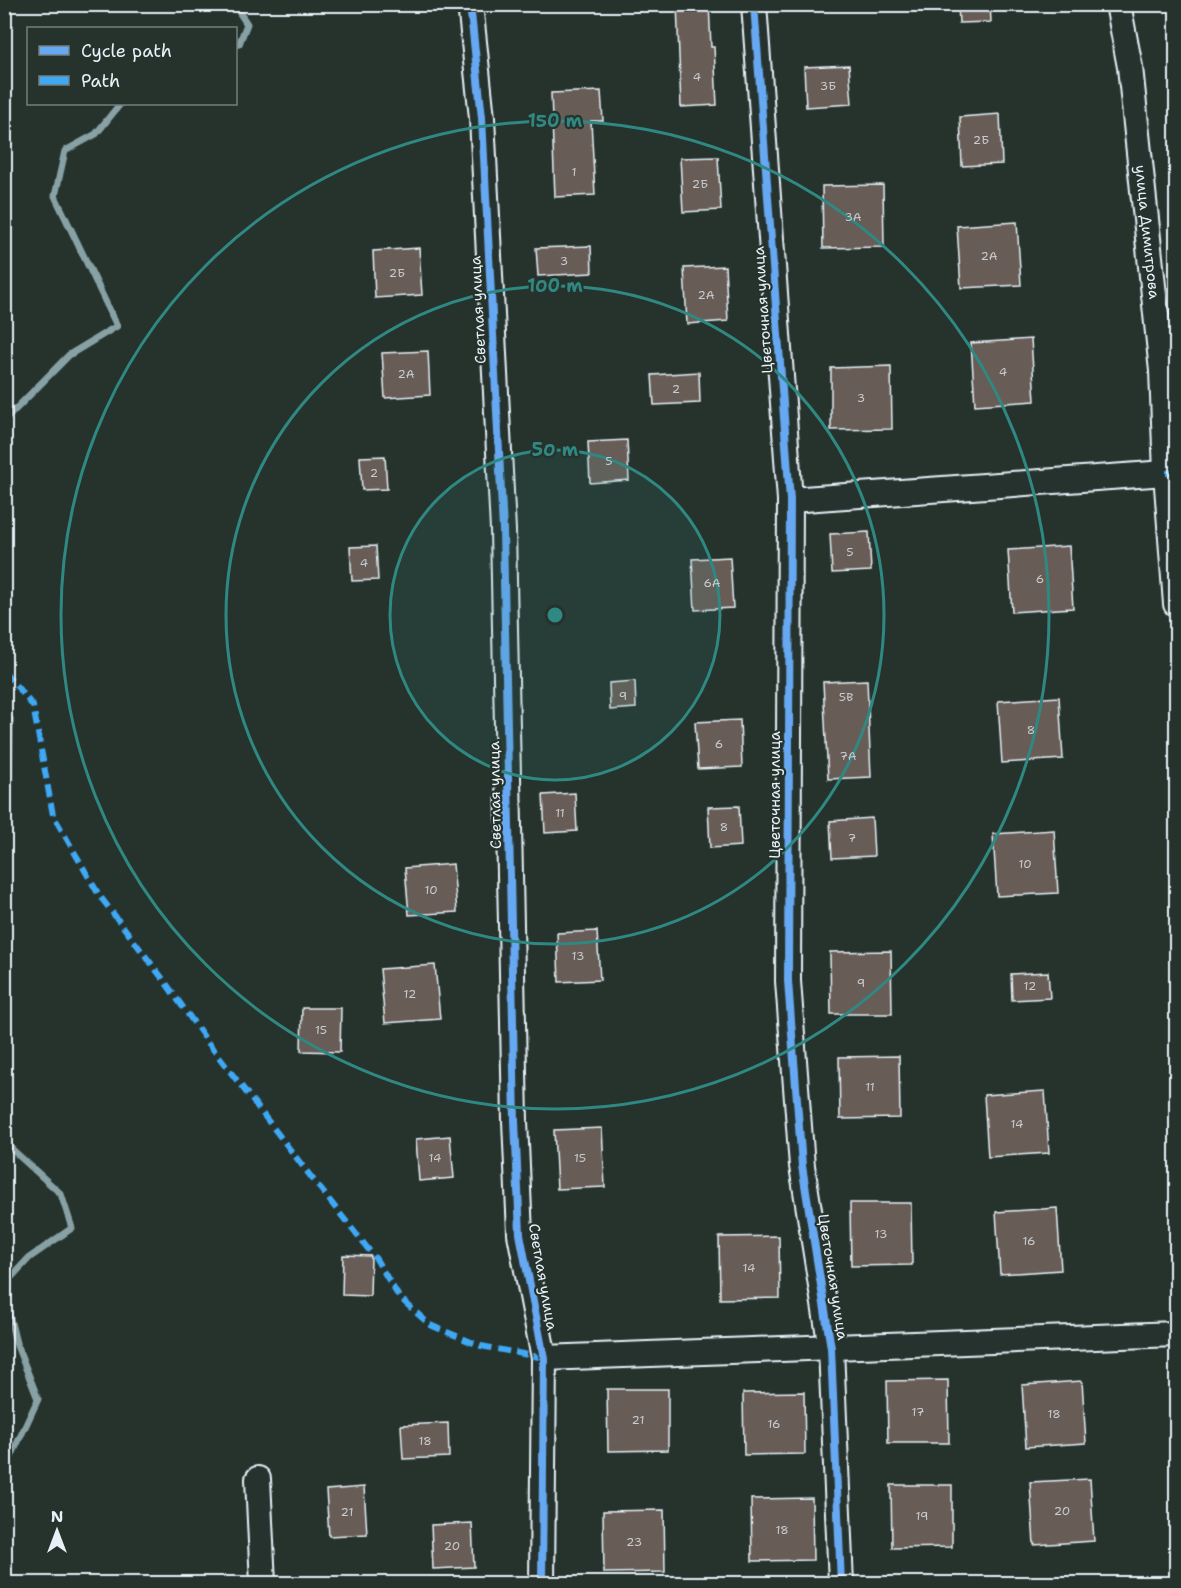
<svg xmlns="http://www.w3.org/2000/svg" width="1181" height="1588" viewBox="0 0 1181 1588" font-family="'Shantell Sans',sans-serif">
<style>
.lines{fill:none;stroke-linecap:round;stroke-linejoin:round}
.stream{stroke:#88a1a5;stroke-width:7}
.building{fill:#685c57;stroke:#e8f1f8;stroke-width:1.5}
.minor-casing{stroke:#e8f1f8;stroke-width:28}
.minor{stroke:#26332d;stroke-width:24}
.quiet{stroke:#3fa9f5;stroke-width:6;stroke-dasharray:12 6;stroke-linecap:butt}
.cycleway-casing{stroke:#26332d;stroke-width:11}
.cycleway{stroke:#66a8f1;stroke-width:8}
.ring{fill:none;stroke:#308883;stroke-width:3}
.labels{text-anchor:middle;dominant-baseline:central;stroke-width:4.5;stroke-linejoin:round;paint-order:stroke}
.number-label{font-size:12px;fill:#c8ccd0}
.street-label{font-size:15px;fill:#e8f1f8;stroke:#26332d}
.centre{fill:#308883;stroke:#26332d;stroke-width:3}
.ring-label{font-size:18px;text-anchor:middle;font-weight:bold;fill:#308883;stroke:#26332d;stroke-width:4.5;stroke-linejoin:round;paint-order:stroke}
</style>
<rect width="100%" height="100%" fill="#26332d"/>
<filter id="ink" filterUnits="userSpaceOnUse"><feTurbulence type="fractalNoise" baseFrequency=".0167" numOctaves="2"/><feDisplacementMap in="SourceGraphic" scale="12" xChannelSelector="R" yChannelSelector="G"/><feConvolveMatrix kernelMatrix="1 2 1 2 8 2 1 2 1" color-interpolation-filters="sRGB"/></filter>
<g filter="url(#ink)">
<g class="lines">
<path class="stream" d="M234,4L247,24L239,44L236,45
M4,421L69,355L117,326L55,196L65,151L96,134L120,104
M4,711L10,719L9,808L4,812
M4,990L7,995L4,1003
M4,1142L61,1194L72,1228L29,1258L4,1285
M4,1294L16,1343L38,1399L4,1472"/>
</g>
<path class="building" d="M677,4H709L711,47H714L717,105L681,107Z
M958,4H990L991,22L959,23Z
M849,65L852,104L806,107L804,67Z
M601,91L603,121H591L595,195L555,197L551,93Z
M1000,114L1002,164L962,166L960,117Z
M718,157L721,210L683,212L680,158Z
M883,185L884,247L823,248L822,186Z
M1017,222L1021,285L961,288L957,226Z
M591,246L592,273L538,276L536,248Z
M419,248L422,295L375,298L373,251Z
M725,266L728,321L687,324L684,268Z
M1031,339L1035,401L975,405L971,343Z
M428,351L430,395L385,398L382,353Z
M891,366L892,429L831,430V368Z
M699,372L700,403L654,405L652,375Z
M627,440L629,480L590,483L588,442Z
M385,456L387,489L362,490L360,457Z
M869,532L871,571L832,573L830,534Z
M376,546L378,580L352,581L350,547Z
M1069,546L1073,608L1012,612L1008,550Z
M730,557L733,608L695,610L692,559Z
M867,680L871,777L828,779L823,682Z
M635,681L636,708L610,710L609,683Z
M1059,697L1063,759L1002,763L998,701Z
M740,720L742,767L698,769L695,722Z
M575,793L577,831L545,833L543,795Z
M739,806L741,846L710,848L708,807Z
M872,818L874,856L832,858L830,821Z
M1054,830L1058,893L997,896L993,834Z
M453,864L457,912L409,915L405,868Z
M597,931L600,980L559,982L557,933Z
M891,951L892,1014H831L830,952Z
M435,965L440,1019L385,1023L380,969Z
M1048,972L1050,998L1012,1000L1011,974Z
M302,1008H341L340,1052L301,1051Z
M899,1056L900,1118L840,1119L839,1057Z
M1045,1091L1049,1153L988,1157L984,1095Z
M602,1128L605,1187L557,1189L554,1130Z
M450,1136L454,1178L419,1181L416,1139Z
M850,1203H911L912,1265L851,1266Z
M1057,1208L1061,1270L1000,1274L996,1212Z
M779,1236L780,1298L720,1299L719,1237Z
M343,1255L371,1256L370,1296L342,1295Z
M948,1380L949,1443H888L887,1381Z
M1082,1381L1086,1443L1026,1447L1022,1385Z
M607,1389H668V1450L608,1451Z
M804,1392L805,1454L744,1455L743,1393Z
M448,1423L449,1457L403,1459L401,1425Z
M1090,1479L1094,1541L1034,1545L1030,1482Z
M891,1485H952V1547L892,1548Z
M364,1487L367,1534L329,1536L326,1490Z
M812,1498L813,1560L752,1561L751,1499Z
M664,1510L665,1572L604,1573L603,1511Z
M472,1523L474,1567L433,1569L431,1525Z"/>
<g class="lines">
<defs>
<g id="minor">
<path d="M470,4L482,118L503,530L515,1121L520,1234L544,1358L542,1584"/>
<path d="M754,4L790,500L788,981L802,1166L831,1348L841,1584"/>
<path id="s1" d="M1118,4L1130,67L1162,371L1166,473L1176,604"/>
<path d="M790,500L1166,473"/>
<path d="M544,1358L1176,1334"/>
<path d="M258,1479L263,1584"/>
</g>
</defs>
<use href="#minor" class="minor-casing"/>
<use href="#minor" class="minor"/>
<path class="quiet" d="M1166,473H1176
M4,671L33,706L53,815L99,895L163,979L209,1044L315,1182L376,1259L399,1297L430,1325L481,1346L544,1358"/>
<defs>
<path id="cycleway" d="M470,4L482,118L503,530L515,1121L520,1234L544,1358L542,1584
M754,4L790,500L788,981L802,1166L831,1348L841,1584"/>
</defs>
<use href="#cycleway" class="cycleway-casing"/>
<use href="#cycleway" class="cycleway"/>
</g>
</g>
<circle cx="555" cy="615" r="165" fill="#308883" fill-opacity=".12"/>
<g class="ring">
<circle cx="555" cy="615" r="165"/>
<circle cx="555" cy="615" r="329"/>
<circle cx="555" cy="615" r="494"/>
</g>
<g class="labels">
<g class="number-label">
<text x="697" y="77">4</text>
<text x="828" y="86">3Б</text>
<text x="981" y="140">2Б</text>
<text x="574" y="172">1</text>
<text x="700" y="184">2Б</text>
<text x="853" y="217">3А</text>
<text x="989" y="256">2А</text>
<text x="564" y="261">3</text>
<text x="397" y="273">2Б</text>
<text x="706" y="295">2А</text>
<text x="1003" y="372">4</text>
<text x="406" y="374">2А</text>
<text x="676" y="389">2</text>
<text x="861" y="398">3</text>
<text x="609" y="461">5</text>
<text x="374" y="473">2</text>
<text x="850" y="552">5</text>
<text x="364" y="563">4</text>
<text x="1040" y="579">6</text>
<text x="712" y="583">6А</text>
<text x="623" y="696">9</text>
<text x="846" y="697">5В</text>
<text x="1031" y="730">8</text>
<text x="719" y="744">6</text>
<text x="848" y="756">7А</text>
<text x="560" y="813">11</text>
<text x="724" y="827">8</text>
<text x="852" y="838">7</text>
<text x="1025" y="864">10</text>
<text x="431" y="890">10</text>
<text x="578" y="956">13</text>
<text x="861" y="983">9</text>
<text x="1030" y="986">12</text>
<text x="410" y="994">12</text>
<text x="321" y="1030">15</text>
<text x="870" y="1087">11</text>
<text x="1017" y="1124">14</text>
<text x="435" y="1158">14</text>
<text x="580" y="1158">15</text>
<text x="881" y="1234">13</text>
<text x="1029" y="1241">16</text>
<text x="749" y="1268">14</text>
<text x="918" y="1412">17</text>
<text x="1054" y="1414">18</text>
<text x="638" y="1420">21</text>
<text x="774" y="1424">16</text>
<text x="425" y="1441">18</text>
<text x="1062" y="1511">20</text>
<text x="347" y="1512">21</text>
<text x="922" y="1516">19</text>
<text x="782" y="1530">18</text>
<text x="634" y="1542">23</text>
<text x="452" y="1546">20</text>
</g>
<g class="street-label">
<text stroke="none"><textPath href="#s1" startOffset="230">улица Димитрова</textPath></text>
<text transform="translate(478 310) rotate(-93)">Светлая улица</text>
<text transform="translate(763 310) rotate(-94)">Цветочная улица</text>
<text transform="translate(495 795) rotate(-91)">Светлая улица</text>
<text transform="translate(775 795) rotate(-90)">Цветочная улица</text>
<text transform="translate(543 1277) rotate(80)">Светлая улица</text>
<text transform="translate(833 1277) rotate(81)">Цветочная улица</text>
</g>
</g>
<circle cx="555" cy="615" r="9" class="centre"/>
<g class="ring-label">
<text x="555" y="127">150 m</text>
<text x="555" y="292">100 m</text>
<text x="555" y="456">50 m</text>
</g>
<rect width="1181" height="1588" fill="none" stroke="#26332d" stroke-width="24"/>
<rect x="12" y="12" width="1157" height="1564" fill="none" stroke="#e8f1f8" stroke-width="2" filter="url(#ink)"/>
<rect x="27" y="27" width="210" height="78" fill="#26332d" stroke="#747f7e" stroke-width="1.5"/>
<rect x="39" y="46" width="30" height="9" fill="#66a8f1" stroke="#747f7e" stroke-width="1.5"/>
<text x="81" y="57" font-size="18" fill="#e8f1f8">Cycle path</text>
<rect x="39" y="76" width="30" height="9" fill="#3fa9f5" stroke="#747f7e" stroke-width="1.5"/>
<text x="81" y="87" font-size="18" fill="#e8f1f8">Path</text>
<g transform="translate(57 1531)" stroke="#26332d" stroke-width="4.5" paint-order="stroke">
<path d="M0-4.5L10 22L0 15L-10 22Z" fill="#e8f1f8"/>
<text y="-9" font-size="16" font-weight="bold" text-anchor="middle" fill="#e8f1f8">N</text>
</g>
</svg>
